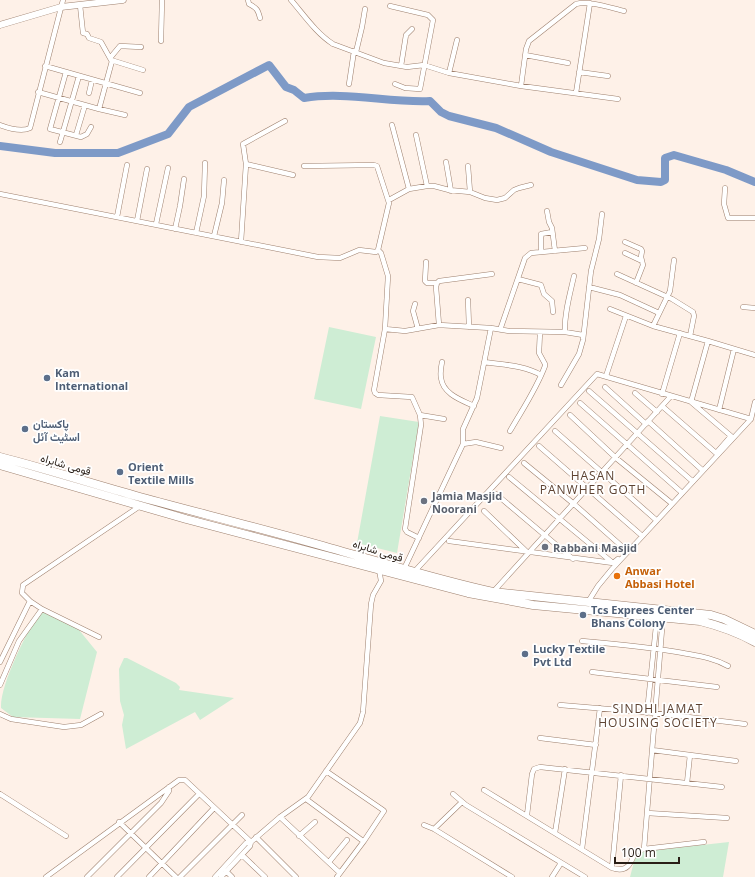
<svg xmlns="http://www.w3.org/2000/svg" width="755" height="877" viewBox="0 0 755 877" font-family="'Open Sans',Vazirmatn,sans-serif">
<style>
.green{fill:#ceedd4}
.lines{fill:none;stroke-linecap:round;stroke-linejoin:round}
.river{stroke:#7e9ac7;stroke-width:8}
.minor-casing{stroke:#9e806e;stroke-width:5.5}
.tertiary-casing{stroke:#9e806e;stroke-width:7}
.trunk-casing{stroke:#9e806e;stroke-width:9}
.minor{stroke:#fff;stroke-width:4.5}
.tertiary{stroke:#fff;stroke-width:6}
.trunk{stroke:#fff;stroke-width:8}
.service-dot{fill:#5c6f8a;stroke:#fff;stroke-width:1.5}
.worship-dot{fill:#6b7280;stroke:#fff;stroke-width:1.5}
.food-dot{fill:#e8710a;stroke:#fff;stroke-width:1.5}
.labels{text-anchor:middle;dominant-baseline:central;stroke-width:3.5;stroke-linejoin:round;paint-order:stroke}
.service-label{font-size:11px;font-weight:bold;fill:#4e5e75;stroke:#fff;text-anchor:start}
.street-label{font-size:11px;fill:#291e16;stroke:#fff}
.worship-label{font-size:11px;font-weight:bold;fill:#5b616d;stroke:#fff;text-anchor:start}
.food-label{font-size:11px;font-weight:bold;fill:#c56008;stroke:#fff;text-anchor:start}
.neighbourhood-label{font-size:12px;letter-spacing:1px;fill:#5e4332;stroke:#fff}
</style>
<rect width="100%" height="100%" fill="#fef1e8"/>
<path class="green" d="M329,327L376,337L361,409L314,399Z
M380,416L419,422L397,553L357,543Z
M41,609L75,625L97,652L80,719L13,717L1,708C0,684 28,630 41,609Z
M124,658H127L176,683L180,687L179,690L234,698L200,720L195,712L126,749L122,725L124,715L120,701L119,669Z
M729,842L723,877H630L636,854L639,852Z"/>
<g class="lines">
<path class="river" d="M0,146L55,153H118L168,134L189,107L269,65L286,87L294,90L304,98C345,91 389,103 430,101L441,112L449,116L496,128L551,152L637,180L661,182L665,180V158L674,155L726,170L755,182"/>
<defs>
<path id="minor" d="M248,0L249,4C257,8 258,10 260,18
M291,0C304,15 316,33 333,44L384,63L407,67L424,65L449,73L521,86L618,99
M80,5L83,33L87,34L89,38L101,42L111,60L143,70
M390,6L428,15L433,20L420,89L405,88L395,84
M161,41L162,0
M356,52L362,27L365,9
M525,55L568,63
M110,58L120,46L141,47
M45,66L140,93
M401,66L406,35L412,29
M66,72L50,129L81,137L87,134L91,127
M579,72L608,76
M449,73L457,40
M349,84L354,51
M521,86L526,49L529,41L576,4C588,0 611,8 624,11
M38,92L99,109L125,115
M89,93L92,80
M576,93L590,3
M99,109L112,61
M0,125C8,128 22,132 30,128L63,0
M392,125L409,189
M76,135L85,105
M416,135L427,186
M60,142L79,76
M446,162L451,191
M246,164L293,175
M304,166L374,165L377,166L389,203L378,250
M468,166L470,192
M725,188L724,204L728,218H755
M0,194L318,257L340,258L359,250L376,252L378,250L381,253L388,276L385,329L374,390L375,393L378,395L412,397L420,415L421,425L405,529L407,532L419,538
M389,200L409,189L427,186H434L449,190L470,192L485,198L497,200L505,198L514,190L519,188L531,185
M547,211L549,222L552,228L555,251
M117,217L127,165
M137,221L147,169
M156,224L168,168
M175,229L180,206L184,179
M196,233L204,196L205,163
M214,236L222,203L224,180
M241,242L246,164L243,144L285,121
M625,242L641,249L642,251L641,257L643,265L636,283
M541,252V234L552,232
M625,253L642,261
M426,262L425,281L427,283H437
M617,274L672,299L693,312L694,316L690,336
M518,279L541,285L544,294L552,301L553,312
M589,287L620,295L659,313
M468,300L469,327
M415,304L413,311L418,329
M743,307L755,308
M610,309L653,326L708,341
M439,325L436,287L437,283L439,281L492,274
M653,326L670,291L674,260
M385,329L405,331L439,325L491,328L509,331L565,332L583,335
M500,330L525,258L531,253L585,248
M565,332C564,314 570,294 574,276
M442,362C441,367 440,373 441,378C443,394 461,400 474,406
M484,362C503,365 524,365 541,375
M606,376L626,316
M561,385L579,354L583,340L591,271L599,239L602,214
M605,387L646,424
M589,391L691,480
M635,393L657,412
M662,394L680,333
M580,403L680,491
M662,406L716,453
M719,410L734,349
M420,415L444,419
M570,415L616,458L670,502
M751,419L755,402
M648,421L701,469
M510,431C522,410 536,390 545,366V364L539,353L540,332
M555,431L655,519
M463,444L476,442L501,448
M539,446L640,534
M717,452L731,436L691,402L708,341L755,355
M524,463L574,504L626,550
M509,477L613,563
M496,494L573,559
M484,511L528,553
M449,541L613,563L618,559
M404,569L463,444V429L477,398L491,328
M414,572L597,374L751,419L612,569L598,586L588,602
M493,592L671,396
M99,637L42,609L30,601L22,593L23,585L140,506
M582,641C616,644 650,647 683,653C699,656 714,658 728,666
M0,662L30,601
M592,672L717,687
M0,685L19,641L42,609
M560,705L655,713L745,724
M647,713L657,617
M0,714L11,719L64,727L81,725L101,714
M540,738L596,745
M652,750L736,761
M326,771L383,810L384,811L364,841L337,877
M687,783L690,755
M484,790L612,868C627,873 631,864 635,852L644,849L704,842
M0,794L66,836
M453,794L466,805L585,877
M306,799L363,841
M647,813L727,818
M527,815L532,774L534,769L540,767L722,787
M280,817L340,873
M119,822L176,877
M424,825L434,829L512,877
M434,829L462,802
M555,833L565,769
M299,836L315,822
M256,837L296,877
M582,849L600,708
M644,849L663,617
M242,855L265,877
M329,862L347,840
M612,868L621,775
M226,871L232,877
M46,877L179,780H185L251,842
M87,877L161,803L169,791V787
M117,877L199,794
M149,877L214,808
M180,877L242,815
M215,877L246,843L251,842L280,817L308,797L360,723L363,712L371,604L373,595L381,581L379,569
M221,877L250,846L251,842
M552,877L561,863"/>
<path id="tertiary" d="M0,25L61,7L123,0"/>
<path id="trunk" d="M0,457C47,469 93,484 140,497C203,514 267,530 330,548C384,563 438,580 493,592L711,615L724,619L755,634
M0,465L186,519L468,593L533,605L700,621C720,626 737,632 755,642"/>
</defs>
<use href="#minor" class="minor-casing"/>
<use href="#tertiary" class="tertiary-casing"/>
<use href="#trunk" class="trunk-casing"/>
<use href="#minor" class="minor"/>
<use href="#tertiary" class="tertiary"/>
<use href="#trunk" class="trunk"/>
</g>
<g class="service-dot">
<circle cx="47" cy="378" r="4"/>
<circle cx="25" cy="429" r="4"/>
<circle cx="120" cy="472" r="4"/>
<circle cx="583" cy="615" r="4"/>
<circle cx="525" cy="654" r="4"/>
</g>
<g class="worship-dot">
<circle cx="424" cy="501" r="4"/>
<circle cx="545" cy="547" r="4"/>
</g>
<circle class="food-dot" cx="617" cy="576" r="4"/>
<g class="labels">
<g class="service-label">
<text x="55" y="372">Kam<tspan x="55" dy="13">International</tspan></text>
<text x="33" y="423">پاکستان<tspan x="33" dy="13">اسٹیٹ آئل</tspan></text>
<text x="128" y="466">Orient<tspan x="128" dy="13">Textile Mills</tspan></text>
<text x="591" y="609">Tcs Exprees Center<tspan x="591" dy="13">Bhans Colony</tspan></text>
<text x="533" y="648">Lucky Textile<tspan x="533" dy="13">Pvt Ltd</tspan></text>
</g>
<g class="street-label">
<text transform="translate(66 464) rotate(16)">قومی شاہراہ</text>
<text transform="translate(378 550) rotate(17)">قومی شاہراہ</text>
</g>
<g class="worship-label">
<text x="432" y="495">Jamia Masjid<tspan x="432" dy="13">Noorani</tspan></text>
<text x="553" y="547">Rabbani Masjid</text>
</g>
<g class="food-label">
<text x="625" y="570">Anwar<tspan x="625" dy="13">Abbasi Hotel</tspan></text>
</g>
<g class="neighbourhood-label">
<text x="593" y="475">HASAN<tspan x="593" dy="14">PANWHER GOTH</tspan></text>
<text x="658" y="708">SINDHI JAMAT<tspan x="658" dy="14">HOUSING SOCIETY</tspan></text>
</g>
</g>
<path d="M615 857v6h64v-6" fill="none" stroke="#291e16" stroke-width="2"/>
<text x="621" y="857" font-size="12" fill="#291e16" stroke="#ffffff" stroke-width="3" paint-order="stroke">100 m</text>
</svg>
